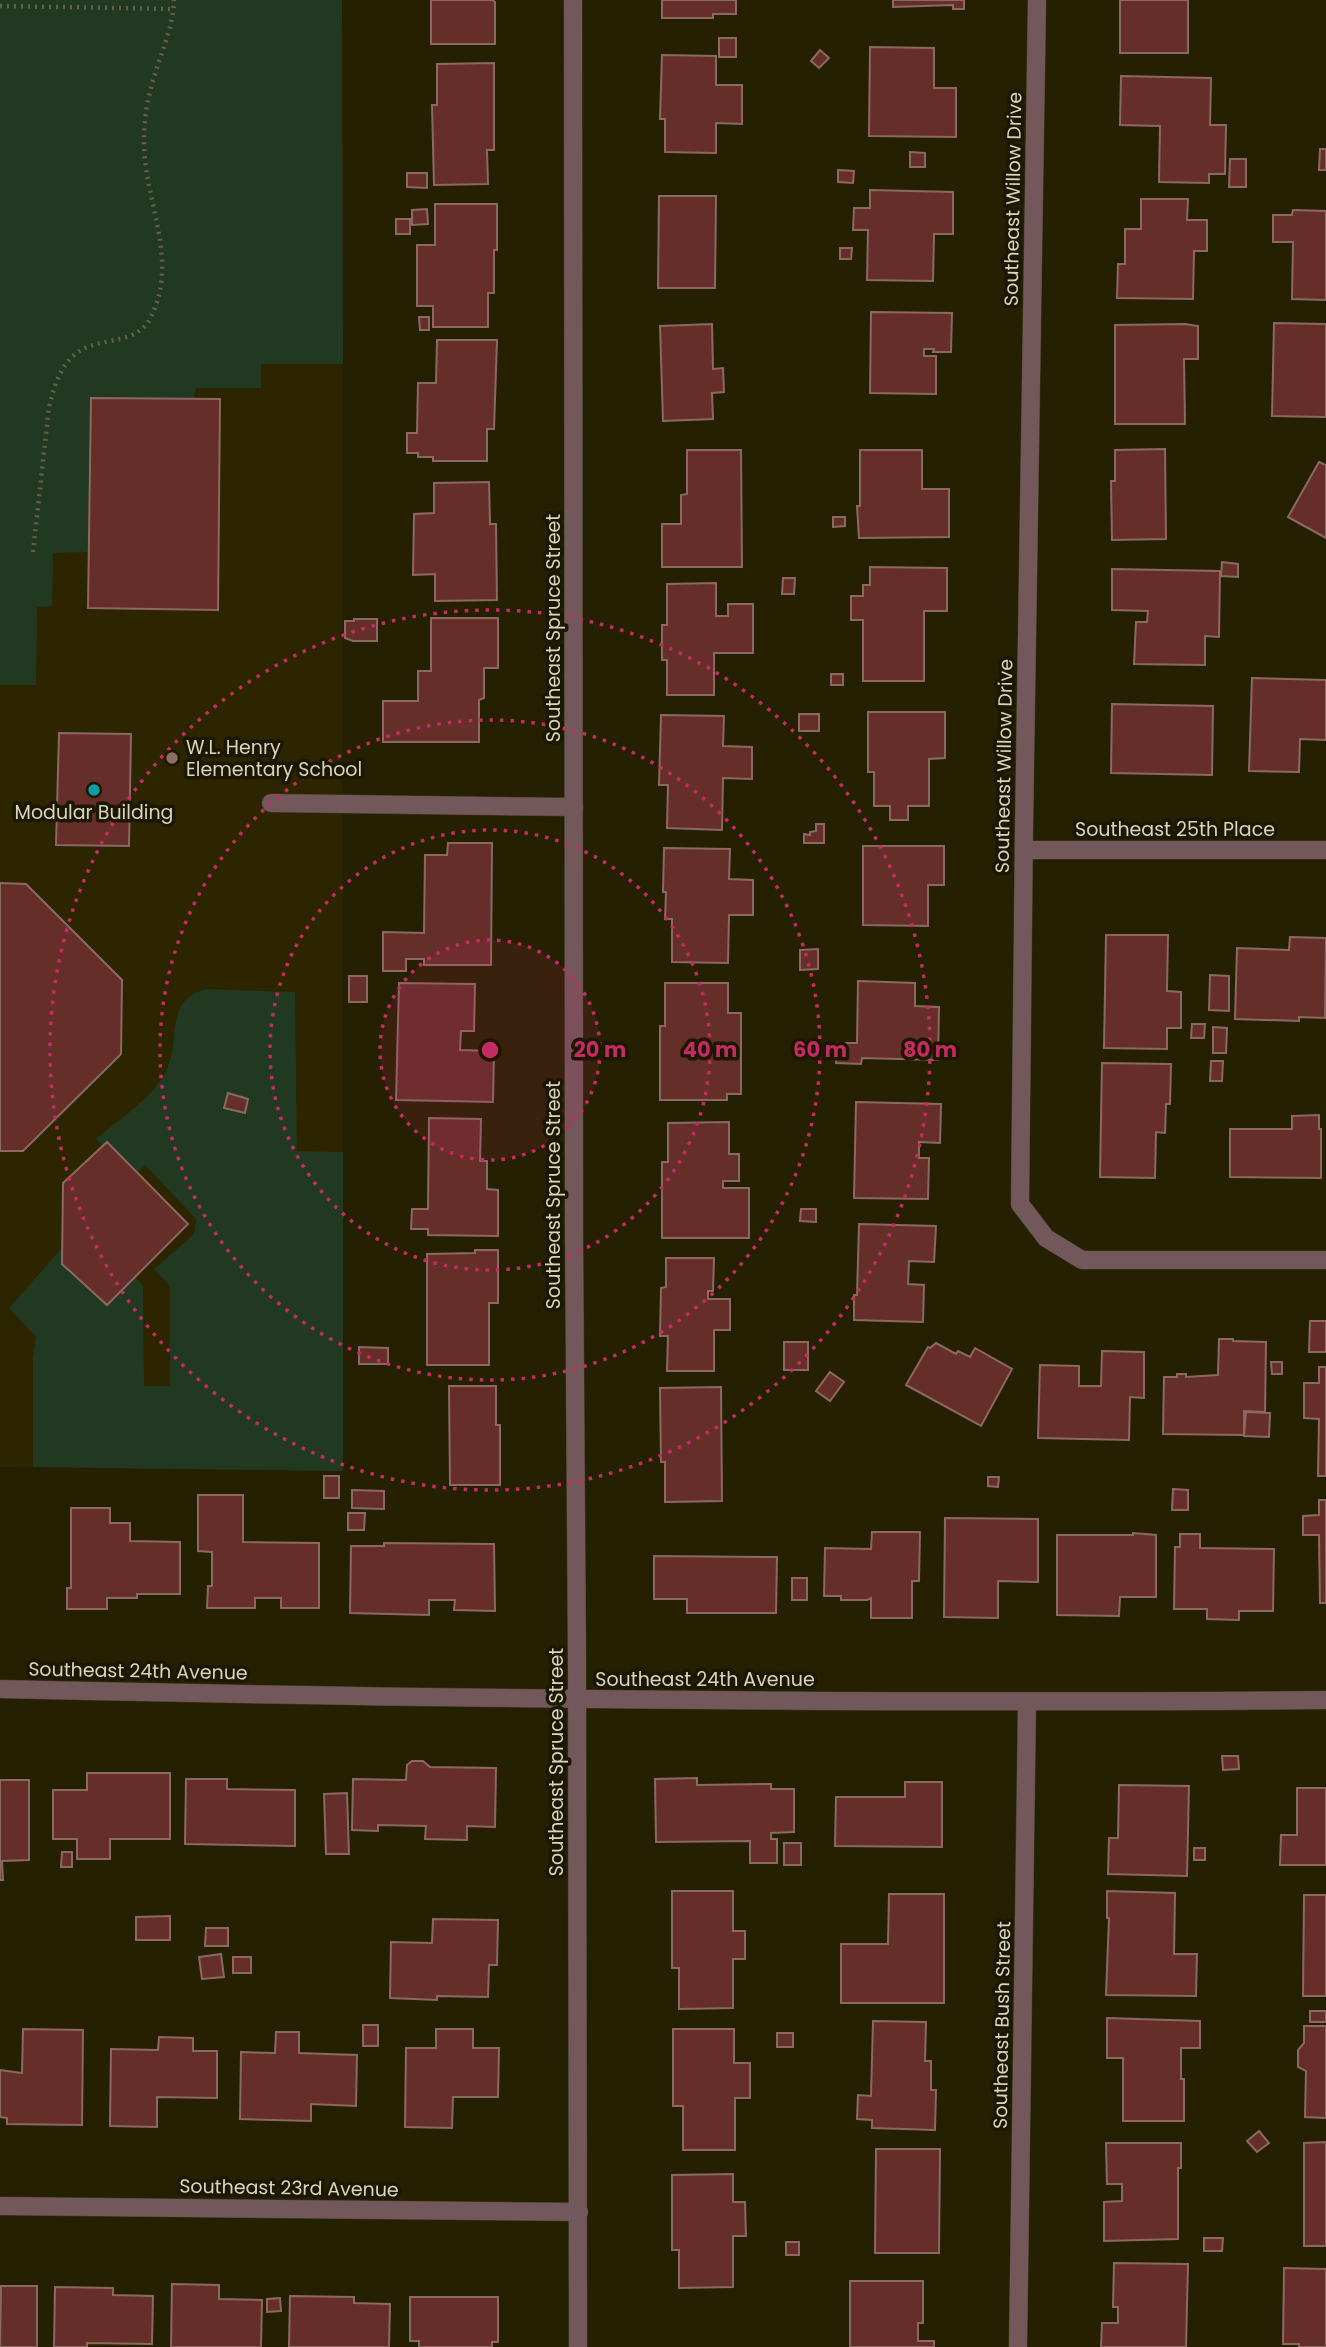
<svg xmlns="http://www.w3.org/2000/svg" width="1326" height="2347" viewBox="0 0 1326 2347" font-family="Poppins,sans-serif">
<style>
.built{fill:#2c2500}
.green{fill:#213920}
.building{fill:#652e28;stroke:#8c6863;stroke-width:2}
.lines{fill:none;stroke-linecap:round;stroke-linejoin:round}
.service-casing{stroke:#423d22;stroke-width:19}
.minor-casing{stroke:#423d22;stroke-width:19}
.path{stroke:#656047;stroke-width:4.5;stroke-dasharray:2 5;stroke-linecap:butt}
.service{stroke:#72575b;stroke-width:18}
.minor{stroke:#72575b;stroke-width:18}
.ring{fill:none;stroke:#c42b65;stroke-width:3.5;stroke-dasharray:3.5 7}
.education-dot{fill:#8d6e63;stroke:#1c1700;stroke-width:2.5}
.culture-dot{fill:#0f9aa8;stroke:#1c1700;stroke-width:2.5}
.labels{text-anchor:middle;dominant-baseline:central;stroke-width:7;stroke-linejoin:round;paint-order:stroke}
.street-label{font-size:19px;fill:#d7d4c3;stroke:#1c1700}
.poi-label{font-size:19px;fill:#d7d4c3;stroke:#1c1700;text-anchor:start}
.centre{fill:#c42b65;stroke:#1c1700;stroke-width:3.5}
.ring-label{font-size:21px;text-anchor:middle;font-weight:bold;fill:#c42b65;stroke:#1c1700;stroke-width:7;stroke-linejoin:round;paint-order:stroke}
</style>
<rect width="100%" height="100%" fill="#262003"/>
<path class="built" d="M0,0H342L343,1471L0,1467Z"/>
<path class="green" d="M0,0H342L343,364H261V388H196L194,399L91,398L89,552L53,553L52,606L37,607L36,685H0Z
M205,989L295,992L297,1151L343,1152V1471L33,1467V1357L36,1337L9,1308L63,1247L135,1277L143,1286L144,1386H170V1286L154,1269L192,1236L195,1231L196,1219L145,1165L137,1173L107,1142L102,1146L96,1139C117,1121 154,1097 166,1071C182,1040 162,1003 205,989Z"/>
<path class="building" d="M431,0H492L495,2V44H431Z
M662,0H736V14H713V18H662Z
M893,0H964V9H953V5L893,7Z
M1120,0H1188V53H1120Z
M719,38H736V57H719Z
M870,47L934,48V88H956V137L869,136Z
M820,50L829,58L819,68L811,61Z
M662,55L716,56V85H742V124L716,123V153L665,152V119H660Z
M494,63V150H487L488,184L434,185L432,105H437V64Z
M1121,76L1211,78L1210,125H1226L1225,174H1209V183L1159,182L1160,126L1120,125Z
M1320,149H1326V170H1319Z
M910,152L925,153V167H910Z
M1230,159H1246V187H1229Z
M838,170L854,171L853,183L838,182Z
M407,173H427V188L407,187Z
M870,190L953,192V234H934L933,281L867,280L868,230H853L854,208H870Z
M659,196H716L715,288H658Z
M1141,199H1188L1187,220H1207V251H1194L1193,299L1117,298L1118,264H1125V229H1141Z
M435,204H497V250H494V293H488V327H433V306H417V245H435Z
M427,209L428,224L412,225V210Z
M1293,210L1326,211V300L1292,299L1293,242H1273V215H1292Z
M396,219H410V234H396Z
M840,248H852L851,259H840Z
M871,312L952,313L951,352H933L934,349H924V356H936V394L870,393Z
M419,317H429V330H420Z
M1274,323L1326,324V417L1272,416Z
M712,324L713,369L723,368L724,392L712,393L713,419L663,421L660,326Z
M1185,324L1198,326V359H1184L1185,424H1115V325Z
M437,340H497L494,429H487V461H433V457H418V453H407V433H417L418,383H436Z
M91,398L220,399L218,610L88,608Z
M1165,449L1166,539L1112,540L1111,481H1115V450Z
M687,450H741L742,567H662V524H681V495L687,494Z
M860,450H922V489H949V537L859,538L857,506H860Z
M1319,462L1326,465V538L1288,517Z
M489,482L490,524H496L497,600L435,601V574L413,575L414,514L434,513V483Z
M833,517H845V526L833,527Z
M1222,562L1238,564V577L1221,576Z
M870,567L947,568V611H924V681H863V620H851V596H863V585H870Z
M1112,569L1220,571L1219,637L1205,636V665L1134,664L1136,622H1147L1148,611L1112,610Z
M783,578H795L794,594H782Z
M716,583V616H728V604H753V653H714V695H667V660H662V625H667V584Z
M431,618H498V668H484V698L479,700V742H383V701H418V671H431Z
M354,619H377V641H353L345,638V621H354Z
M831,674H843V685H831Z
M1252,678L1326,680V740L1300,739L1299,772L1249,771Z
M1112,704L1213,706L1212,775L1111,773Z
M868,712H945V758L929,759V806H908V820H890V806H874V772H868Z
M799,714H819V731H799Z
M661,715L724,716L723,746L752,747V779L723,778L722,830L667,828L668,785H659Z
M59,733L131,734L129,846L56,845Z
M816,824H824V843H804V834L810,835V832L816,831Z
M448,843H492L491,965H424V959H406V971H383V932L424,933L425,855H447Z
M863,846H944V885H928V926L863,925Z
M664,848L730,849L729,879L753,880V915H729L728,963L672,962V919H665L666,892H663Z
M0,883L26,884L122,980L121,1054L23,1151H0Z
M1106,935H1168L1167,991L1181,992V1028H1167V1049L1104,1048Z
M1290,937L1326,938L1325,1018L1299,1017V1021L1235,1019L1237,948L1289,950Z
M818,949V969L800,970V950Z
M1210,975L1229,976V1011L1209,1010Z
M349,976H367V1002H349Z
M858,981L915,983V1006L939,1007L938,1060L862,1058L861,1064L836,1063L837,1043H857Z
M399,983L475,984L474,1031H461L460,1050L494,1051L493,1102L396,1100Z
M665,983H728V1013H741V1094H727V1100H660V1026H665Z
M1192,1024H1205L1204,1038H1191Z
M1213,1027L1227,1028L1226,1053H1213Z
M1211,1061H1223L1222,1081H1210Z
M1102,1063L1171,1064L1170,1104H1166L1165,1133L1156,1132L1155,1178L1100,1177Z
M228,1093L248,1099L245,1113L224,1108Z
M856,1102L941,1104L940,1143L919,1142V1158H929L928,1199L854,1198Z
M1319,1115V1129H1321V1178L1230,1177V1129H1292V1116Z
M429,1118L481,1119L480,1161H487V1189L498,1190V1236L428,1235V1229H411L412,1209H428Z
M729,1122V1154H739V1181H723V1188H749V1238H662V1162H668V1123Z
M107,1142L188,1224L107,1305L62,1264L63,1183Z
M801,1209H816V1222L800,1221Z
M859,1224L936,1226L934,1262L909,1261L908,1284L924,1285L923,1322L854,1320V1295H857Z
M475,1250H498V1303H489V1365H427V1254L475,1253Z
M666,1258H714L713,1291H708V1299H730V1330H714V1371H667L668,1336H660L661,1288L666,1287Z
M1310,1321H1326V1352H1309Z
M1219,1339H1233V1341L1266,1342L1265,1412L1244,1411V1435L1163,1434L1164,1377H1177V1374H1186V1377L1218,1375Z
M784,1342H808V1370H784Z
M936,1343L956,1354L958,1351L970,1357L975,1348L1012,1369L981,1426L906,1385L928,1347L930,1348Z
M359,1347L388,1348V1364H359Z
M1102,1351L1144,1352V1398L1130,1397L1129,1440L1038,1438L1040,1365L1079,1366V1386H1101Z
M1271,1362H1282V1374H1272Z
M1319,1367H1326V1476H1318L1319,1419L1304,1418V1383H1319Z
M830,1372L844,1382L830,1401L816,1391Z
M449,1386H496V1425H500V1485H450Z
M721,1387L722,1501L665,1502V1462H661L660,1388Z
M1246,1412L1270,1413L1269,1437L1244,1436Z
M324,1476H339V1498H324Z
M988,1477H999L998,1487L988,1486Z
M1173,1489L1188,1490V1510H1172Z
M352,1490L384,1491V1509L352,1508Z
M198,1495H243V1542L319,1543V1608H281V1598H255V1608H207L208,1586H212V1552L198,1551Z
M1319,1500H1326V1603H1320L1319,1535H1303V1516L1319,1515Z
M71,1508H110V1523H130V1541L180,1542V1594H137V1598H107V1609H67V1588H71Z
M348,1513H365L364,1530H348Z
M945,1518L1038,1519V1582L998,1581V1618L944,1617Z
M872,1532H920L919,1581H912V1618H871V1598L867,1600H841V1596H824L825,1548L871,1549Z
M1133,1533L1156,1535V1597H1120L1119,1616L1057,1615V1535H1133Z
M1180,1534H1200V1548L1274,1549L1273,1611H1239V1620L1207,1619V1609H1174L1175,1547H1180Z
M384,1543L494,1544L495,1611L454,1610L455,1600H429V1615L350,1613L351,1546H384Z
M654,1556L777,1557L776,1613H687V1599H654Z
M792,1578H807V1600H792Z
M1222,1756H1238L1239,1769L1223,1770Z
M412,1761H423L430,1767L496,1768L495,1827L467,1826V1840L425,1839L426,1826L378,1825V1831L352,1830L353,1779L406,1780L407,1765Z
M87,1773H170V1839H110V1859H77V1839H53V1790H87Z
M697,1778V1785L771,1784V1789H794V1832L771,1833V1839H777V1863H750V1841L656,1842L655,1779Z
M186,1779H227V1789L295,1790V1846L185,1844Z
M0,1780H29V1860L2,1861L3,1880H0Z
M905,1782H942V1847L835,1846L836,1797H905Z
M1119,1785L1189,1786L1187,1876L1108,1874L1109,1838H1118Z
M1297,1788H1326V1865H1280L1281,1835H1297Z
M347,1793L349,1854H326L324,1794Z
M784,1843H801V1865H784Z
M1194,1848H1205V1860H1194Z
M62,1852H72V1867H61Z
M672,1891H733V1931H745V1959H733V2008L679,2009V1968H672Z
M1107,1891L1175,1893L1174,1954H1197L1196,1996L1106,1995L1109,1918H1107Z
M889,1894H944V2003H841V1944H888Z
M1304,1895H1326V1996H1303Z
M170,1916V1940H136V1917Z
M433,1919L498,1920L497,1965H489L488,1997L437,1996V2000L390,1998L391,1942L432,1943Z
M206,1928H228V1946H205Z
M221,1954L224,1977L202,1979L199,1957Z
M233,1957H251V1973H233Z
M1310,2011H1326V2022H1310Z
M1107,2018L1200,2021V2048H1181V2079H1184V2121H1123V2058H1107Z
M873,2021L926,2022L925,2061H931V2090H936L935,2130L872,2128V2120L857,2119L858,2095L871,2096Z
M363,2025H378V2046H363Z
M1304,2026H1326V2118L1305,2117L1306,2071L1298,2067V2050L1304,2043Z
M23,2029L83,2030L82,2125L7,2124V2118L0,2117V2070L22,2073Z
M436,2029H473V2048H499L498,2097H453L452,2128L405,2127L406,2048H436Z
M673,2029H734V2063H750V2098H735V2150H683V2106H673Z
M276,2032H299V2053L357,2055L356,2106L311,2104V2121L240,2119L241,2052L275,2053Z
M777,2033H793V2047H777Z
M159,2037L193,2038V2051H217V2098L157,2097V2127L110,2126L111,2049L158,2050Z
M1259,2131L1269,2143L1257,2152L1247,2141Z
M1326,2142V2246H1304V2143Z
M1106,2143H1181V2168H1178V2239L1104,2241V2202L1122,2201V2184H1107Z
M876,2149H940L939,2253H875Z
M733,2174V2202H745L746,2236H733V2287L679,2288V2250H672V2175Z
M1204,2238H1223L1222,2251H1204Z
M786,2242H799V2255H786Z
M1114,2263L1188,2264L1186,2347H1101L1102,2323H1118V2307H1113Z
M1284,2268L1326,2269V2347H1299V2344H1283Z
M850,2281H923V2323H918V2341H934V2347H850Z
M172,2284L219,2285V2299L262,2300L261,2347H171Z
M1,2286H37V2347H0Z
M55,2287L113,2288V2295L153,2296L152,2344L87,2343V2347H54Z
M290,2296L354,2297V2303L390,2304L389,2347H289Z
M410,2297H498V2342H492V2347H419V2341H410Z
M280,2298L281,2311L267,2312V2299Z"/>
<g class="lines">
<defs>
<path id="service" d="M271,803L574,807"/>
<path id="minor" d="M573,0L574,1230L577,1663L578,2347
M1037,0L1024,828L1020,1204L1046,1238L1082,1260H1326
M1024,850H1326
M0,1689C442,1699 884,1704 1326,1700
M0,2206L579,2212
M1018,2347L1027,1703"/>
</defs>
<use href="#service" class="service-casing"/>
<use href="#minor" class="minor-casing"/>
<path class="path" d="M0,6L174,9
M33,552L49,407C54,387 60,365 78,352C101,336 137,346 151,317C180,257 143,200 144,139C144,119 148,96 154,77C162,51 173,27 174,0"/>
<use href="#service" class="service"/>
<use href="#minor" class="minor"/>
</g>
<circle cx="490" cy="1050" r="110" fill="#c42b65" fill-opacity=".12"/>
<g class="ring">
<circle cx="490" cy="1050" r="110"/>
<circle cx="490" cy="1050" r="220"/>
<circle cx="490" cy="1050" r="330"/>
<circle cx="490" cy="1050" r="440"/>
</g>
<circle class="education-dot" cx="172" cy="758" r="7"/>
<circle class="culture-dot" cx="94" cy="790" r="7"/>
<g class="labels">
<g class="street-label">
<text transform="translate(1013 199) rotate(-89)">Southeast Willow Drive</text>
<text transform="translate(553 628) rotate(-90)">Southeast Spruce Street</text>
<text transform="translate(1004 766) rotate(-89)">Southeast Willow Drive</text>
<text x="1175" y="829">Southeast 25th Place</text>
<text transform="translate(553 1195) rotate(-90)">Southeast Spruce Street</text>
<text transform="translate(138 1671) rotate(1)">Southeast 24th Avenue</text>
<text x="705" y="1679">Southeast 24th Avenue</text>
<text transform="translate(556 1762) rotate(-90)">Southeast Spruce Street</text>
<text transform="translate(1002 2025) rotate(-89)">Southeast Bush Street</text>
<text transform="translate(289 2188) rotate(1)">Southeast 23rd Avenue</text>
</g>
<g class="poi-label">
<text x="186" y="747">W.L. Henry<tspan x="186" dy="22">Elementary School</tspan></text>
<text x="94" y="812" text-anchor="middle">Modular Building</text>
</g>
</g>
<circle cx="490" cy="1050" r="10" class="centre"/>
<g class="ring-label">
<text x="600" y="1057">20 m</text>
<text x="710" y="1057">40 m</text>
<text x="820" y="1057">60 m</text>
<text x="930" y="1057">80 m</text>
</g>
</svg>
